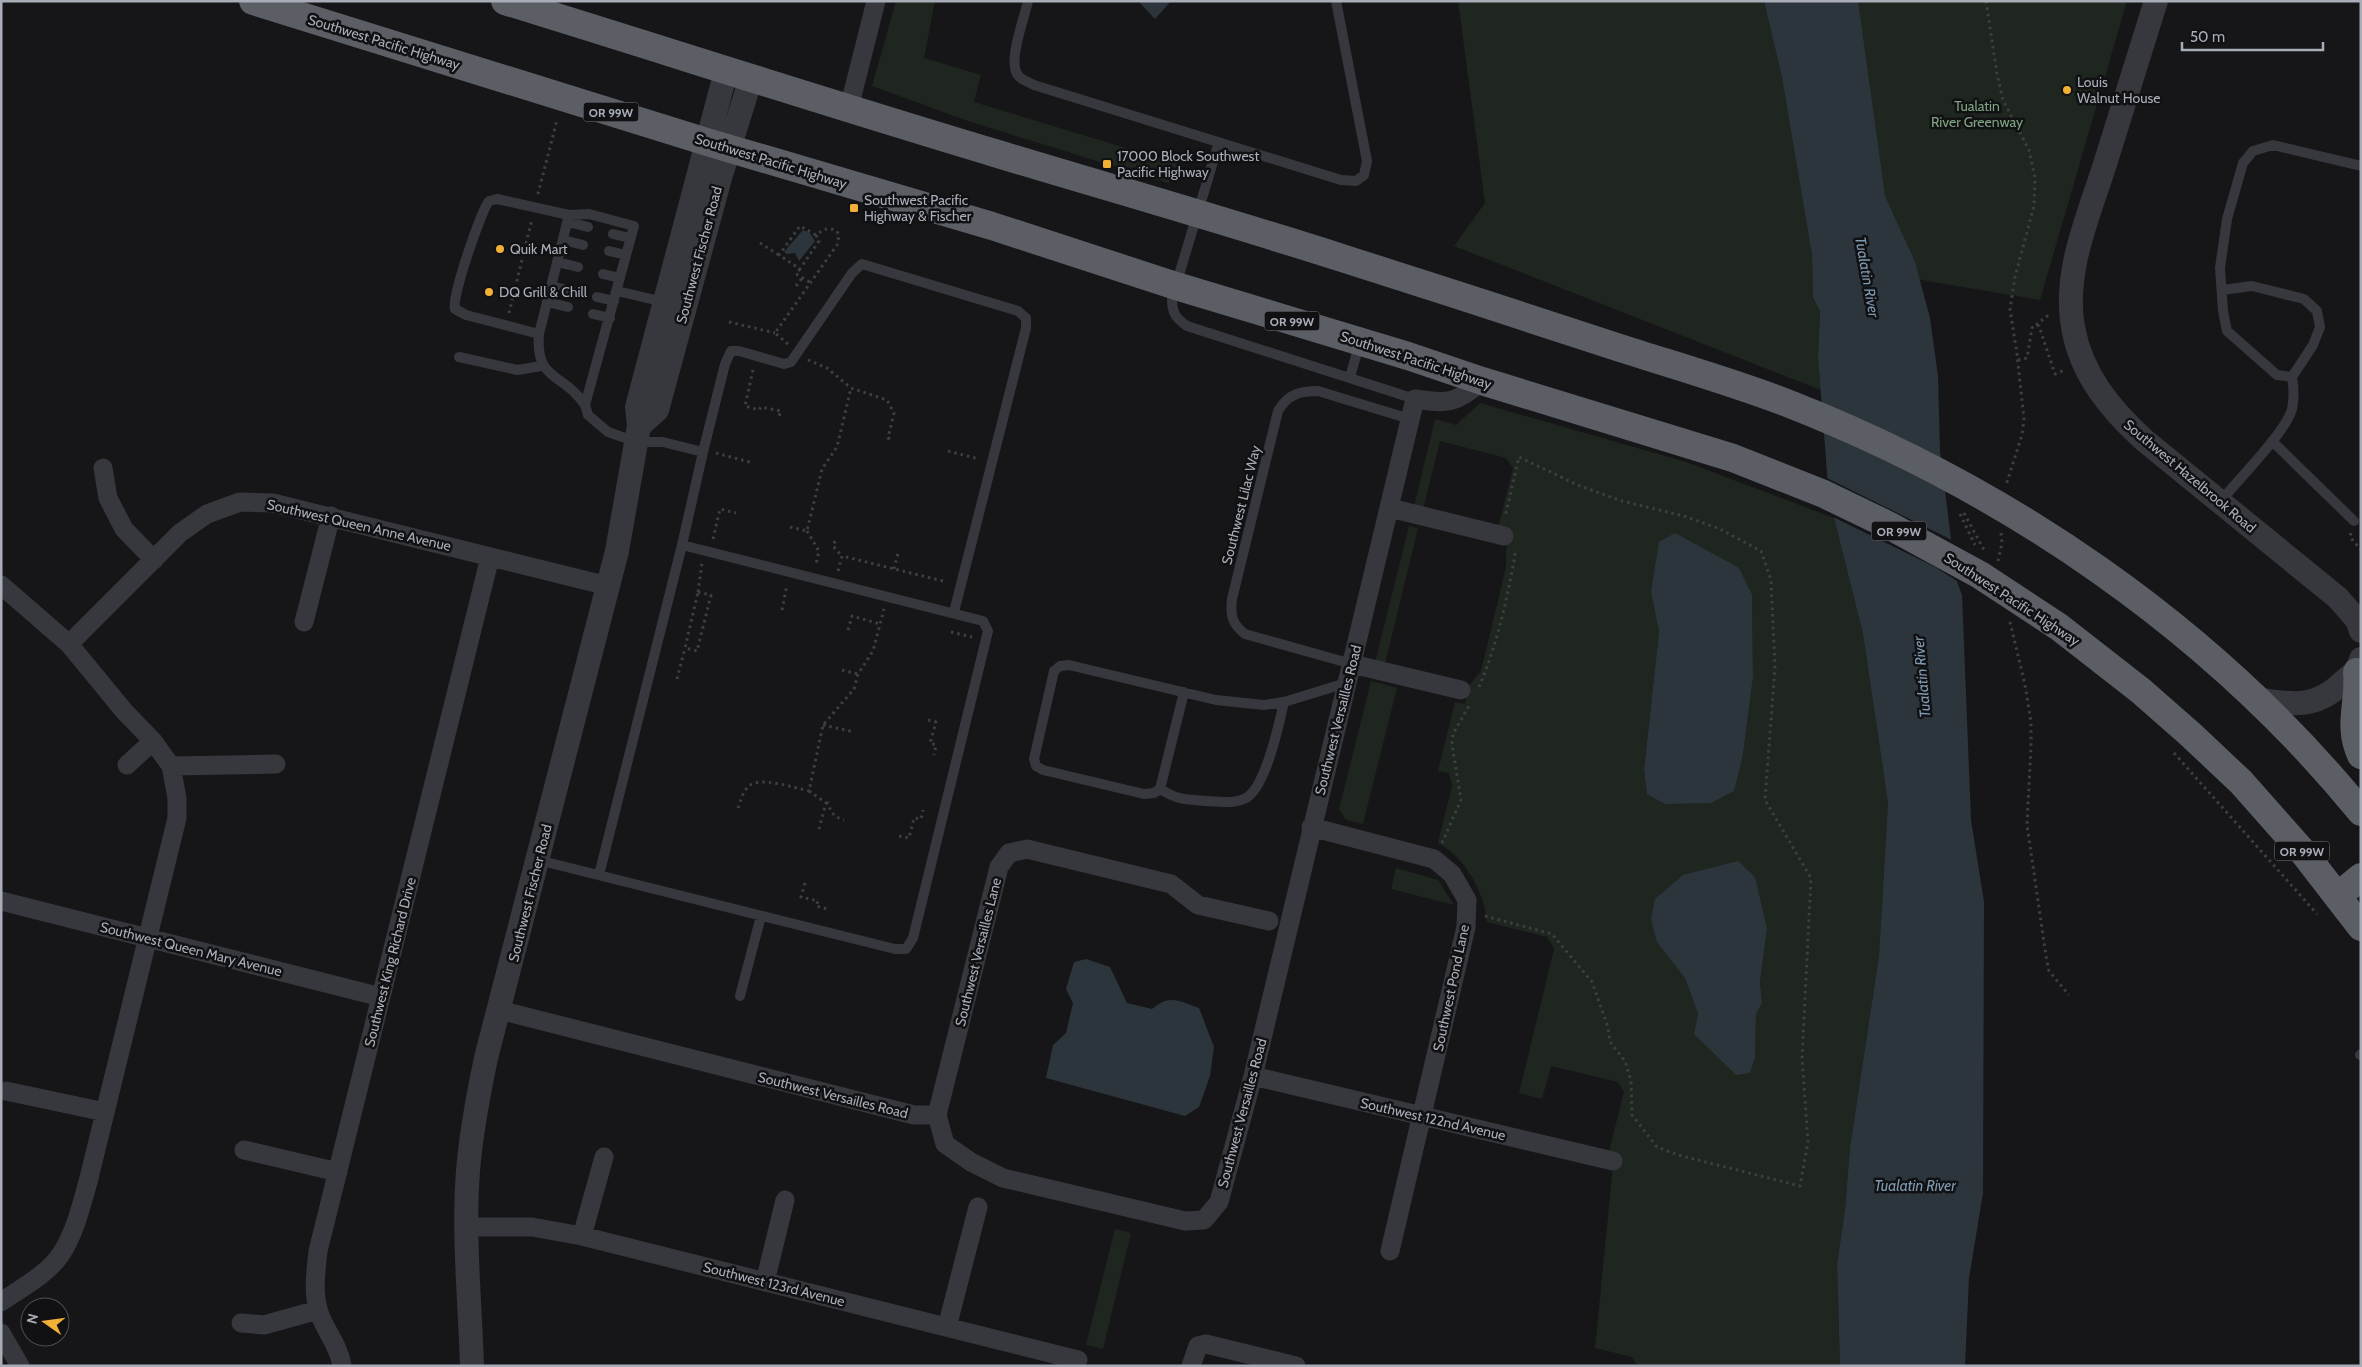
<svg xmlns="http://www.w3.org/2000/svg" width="2362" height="1367" viewBox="0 0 2362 1367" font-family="Cabin,sans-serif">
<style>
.green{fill:#1e261f;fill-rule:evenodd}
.water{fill:#2c353c}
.pier{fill:#161618}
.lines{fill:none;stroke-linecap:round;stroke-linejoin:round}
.path{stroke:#3d3f44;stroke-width:3;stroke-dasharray:2.5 4;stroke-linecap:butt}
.service{stroke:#37383d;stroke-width:10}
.minor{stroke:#37383d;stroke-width:19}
.tertiary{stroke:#37383d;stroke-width:24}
.trunk{stroke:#5b5e65;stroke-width:28}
.poi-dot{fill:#f2b134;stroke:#111113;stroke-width:2}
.labels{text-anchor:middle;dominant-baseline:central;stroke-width:5;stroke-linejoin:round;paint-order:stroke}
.shield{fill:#111113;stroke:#7b7e86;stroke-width:1}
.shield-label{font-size:12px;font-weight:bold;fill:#a8adb8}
.street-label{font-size:14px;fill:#a8adb8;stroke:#111113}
.poi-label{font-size:14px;fill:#a8adb8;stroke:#111113;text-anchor:start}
.park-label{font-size:14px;fill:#7fa381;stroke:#111113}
.water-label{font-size:15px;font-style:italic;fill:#7f9bb3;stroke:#111113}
</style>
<rect width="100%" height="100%" fill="#161618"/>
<path class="green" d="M896,1H935L924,58L981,75L974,102L1182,165L1180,174L1168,183L968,121L872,86Z
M1458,1H1764L1782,78L1812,255L1813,298L1820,311L1818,356L1821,390L1454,246L1485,203Z
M1854,1H2127L2040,300L1880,273Z
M1480,403L1686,462L1834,518L1863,634L1888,803L1879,956L1850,1147L1845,1209L1837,1264L1840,1366H1638L1632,1357L1595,1348L1613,1166L1609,1151L1624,1092L1618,1082L1551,1066L1542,1099L1519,1093L1554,949L1547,937L1487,922C1485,893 1464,856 1438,843L1452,786L1449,773L1438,771L1455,702L1465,704L1469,685L1481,671L1506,567V550L1511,531L1498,528L1513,468L1506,458L1440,441L1423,509L1414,507L1435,419L1456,425ZM1651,592L1752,595L1753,677L1743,754L1647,794L1644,770L1659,632ZM1767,929L1760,982L1762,1003L1756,1014L1755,1057L1698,1014L1685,978Z
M1409,526L1418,528L1385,664L1375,662Z
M1371,681L1397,688L1363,824L1346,820L1339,809Z
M1396,868L1438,880L1454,905L1391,889Z
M1115,1229L1131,1233L1103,1349L1086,1345Z"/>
<path class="water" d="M1142,1H1171L1155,19L1140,3Z
M1764,1H1858L1885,196L1915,262L1930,318L1938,376L1940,451L1956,579L1962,595L1971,820L1984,902L1983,1193L1969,1278L1965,1366H1840L1837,1264L1845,1209L1850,1147L1879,956L1888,803L1863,634L1829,498L1818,356L1820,311L1813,298L1812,255L1782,78Z
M803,230L810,233L815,241L799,261L795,253L787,254L784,252Z
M1675,533L1739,568L1752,595L1753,677L1743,754L1734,791L1711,803L1665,804L1647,794L1644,770L1659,632L1651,592L1659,542Z
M1738,861L1755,877L1767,929L1760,982L1762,1003L1756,1014L1755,1057L1750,1073L1736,1075L1694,1034L1698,1014L1685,978L1657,942L1651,919L1655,899L1683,875Z
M1086,959L1110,967L1127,1003L1152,1009C1170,994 1179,1001 1199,1008L1214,1047L1210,1076L1199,1107L1185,1116L1046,1078L1053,1045L1066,1033L1073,1003L1066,989L1074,962Z"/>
<path class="pier" d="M1825,477L1954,541L1960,583L1935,567L1831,516L1827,498Z"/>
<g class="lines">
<path class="path" d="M1986,1L1997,74L2003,100L2029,150L2035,178L2034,206L2015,277L2010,309L2017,354L2024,419L2022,435L2006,485
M538,194L557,120
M760,243L779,255
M800,269L796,274L811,283
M796,286L802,278
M509,313L532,219
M729,322L775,333
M2036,325L2051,313
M788,344L775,333L837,245L839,236L837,231C828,227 824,229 816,235L800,226L779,255L800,269L819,241L816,235
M808,360L827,368L851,388L887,400L894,413L888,438L894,440
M2018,360L2027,358L2032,328L2036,325L2039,326L2055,374L2065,370
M753,370L745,406L759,410L761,407L781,411L779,416
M948,451L979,459
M716,453L753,463
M1964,513L1984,550
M1960,514L1975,545
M790,527L807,531L822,469L837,447L851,388
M807,531L819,551L816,564
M2351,533L2350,537L2361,550
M713,539L720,509L736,513
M835,541L833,546L842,556
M1998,561L2002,543L2001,533
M894,569L898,553
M838,571L842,556L947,582
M698,592L711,595L697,651L685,648Z
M698,592L702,563
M782,610L787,585
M2010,622L2025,685L2031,722V746L2027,825L2046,956L2049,971L2069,995
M848,630L852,616L880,624
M951,632L972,637
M842,670L858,674
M677,679L685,648
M1479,687C1497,645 1507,600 1515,555L1513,551
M928,720L936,722L930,743L936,745L934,755
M823,725L854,732
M2174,753L2317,914
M809,791L826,803L819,829
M826,803H828C831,813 834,817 844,820
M738,808C741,800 743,791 749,786C760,776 795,788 809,791L823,725L854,689L858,674L873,651L884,609
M899,836L909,838L914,818L921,819L923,810
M1442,843L1461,800L1452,744L1453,734L1469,706
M805,883L801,897L818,901L816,906L827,909
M1485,916L1552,934L1592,982L1608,1027L1610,1042L1625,1061L1631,1081L1632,1115L1657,1147L1678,1155L1800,1186L1808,1142L1802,1058L1811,878L1765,800L1775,667L1771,580L1761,551L1720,529L1684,516L1622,501L1580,486L1519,457L1505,517"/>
<path class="service" d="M1028,1C1024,19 1012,50 1015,68C1016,78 1026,81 1034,85L1341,180L1356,181L1364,175L1367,161L1336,1
M1219,142L1172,298C1172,312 1175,318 1187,326L1415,399
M569,215L539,334C535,382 563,372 585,405
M568,222L588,227
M613,234L630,238
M563,240L583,245
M609,251L626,255
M557,262L578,267
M603,274L620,278
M551,286L572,291
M2222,290L2252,286L2304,299L2317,311L2320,327L2313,345L2292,377
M617,291L664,302
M597,297L614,301
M547,302L568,307
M593,314L610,318
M539,334L466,315L455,309C451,298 481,211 489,201L497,199L569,215L589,214L634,226L585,405L588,415L608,432L637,442H663L703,452L725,364L731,351H739L784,364L791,362L852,273L862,264L1018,311L1026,318V328L954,612
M459,357L517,370L542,366
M1350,377L1360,342
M2272,441L2354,521
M2220,502C2237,481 2286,432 2292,409C2294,399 2294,388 2292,377L2277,375L2227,331L2223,311L2220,268L2227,219L2243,163L2253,151L2273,145L2361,166
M1352,664L1245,634C1232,624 1230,615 1232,599L1278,411C1288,394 1300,391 1318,391L1410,419
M1184,692L1160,789L1154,793L1144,794L1043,770L1036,766L1034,759L1054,671L1060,666L1069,665L1216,700L1264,705L1284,702L1346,683
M1160,789C1180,801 1185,799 1207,801C1220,802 1234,804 1246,798C1266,787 1279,724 1284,702
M538,860L895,949H906L913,938L988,631L983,621L682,545
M599,875L682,545L703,452
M740,996L761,916
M2360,1055L2361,1054"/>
<path class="minor" d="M849,108L876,1
M103,468L108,498L124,529L154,560
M1390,508L1504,536
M1,585L69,644L124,711L153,741L171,766L177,798V818L88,1182C81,1206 75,1233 61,1254C47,1275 21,1288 1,1302
M304,622L331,516
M69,644L180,533L207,514L240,502L273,503L608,586
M1352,664L1461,690
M127,765L153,741
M171,766L276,764
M1311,827L1434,859L1452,874L1467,900L1466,927L1390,1251
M1,901L381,997
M1269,921L1198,905L1171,884L1027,849L1009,853L999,867L937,1115L945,1144L971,1162L1003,1178L1185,1221L1204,1220L1219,1202L1253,1076L1415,399C1448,404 1455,404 1482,381
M499,1010L898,1111L914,1115H937
M1253,1076L1613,1161
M6,1091L105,1112
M244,1150L338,1172
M467,1227H532L582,1236L1078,1360
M582,1236L604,1157
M765,1282L785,1200
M241,1323L264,1325L318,1310
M947,1327L978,1207
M1,1333L20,1366
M342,1366C339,1344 323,1329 318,1309C313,1290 316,1270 318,1251L490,557
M1191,1366L1198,1346L1206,1344L1296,1366"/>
<path class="tertiary" d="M2156,1C2139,56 2122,110 2105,164C2089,215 2063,272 2073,327C2081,374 2110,409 2144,440L2338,598L2357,620L2361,631
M639,426L657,410L720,178L751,78
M2255,699C2290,704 2314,710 2342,683C2353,673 2356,674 2361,659
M472,1366C470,1301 463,1235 468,1171C471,1133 478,1096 486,1058L617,551L639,426L637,407L726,71"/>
<path class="trunk" d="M253,1L707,142L992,226L1176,286L1408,356L1482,381L1733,458L1824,494L1890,526L1980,575L2059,627L2141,691L2190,734L2241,782L2303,852L2361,927
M505,1C670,52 834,105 998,154C1114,189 1230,222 1345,259C1437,288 1528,318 1620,348C1676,366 1732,382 1787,403C2007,489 2211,628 2361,812
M2357,672C2360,703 2347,725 2361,755
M2338,896L2361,877"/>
</g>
<g class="poi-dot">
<circle cx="2067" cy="90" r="5"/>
<rect x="1102" y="159" width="10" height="10" rx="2.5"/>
<rect x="849" y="203" width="10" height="10" rx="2.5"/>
<circle cx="500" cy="249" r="5"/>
<circle cx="489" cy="292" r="5"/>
</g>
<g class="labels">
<g class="shield">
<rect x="583.5" y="102.5" width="55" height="19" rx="4"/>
<rect x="1264.5" y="311.5" width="55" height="19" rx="4"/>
<rect x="1871.5" y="521.5" width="55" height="19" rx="4"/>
<rect x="2274.5" y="841.5" width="55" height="19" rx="4"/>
</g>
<g class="shield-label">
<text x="611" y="112">OR 99W</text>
<text x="1292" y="321">OR 99W</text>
<text x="1899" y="531">OR 99W</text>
<text x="2302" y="851">OR 99W</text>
</g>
<g class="street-label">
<text transform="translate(384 42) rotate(17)">Southwest Pacific Highway</text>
<text transform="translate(771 161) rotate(17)">Southwest Pacific Highway</text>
<text transform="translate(699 255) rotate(-75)">Southwest Fischer Road</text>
<text transform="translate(1416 360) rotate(18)">Southwest Pacific Highway</text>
<text transform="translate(2190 476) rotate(40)">Southwest Hazelbrook Road</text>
<text transform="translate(1241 505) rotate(-76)">Southwest Lilac Way</text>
<text transform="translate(359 525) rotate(13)">Southwest Queen Anne Avenue</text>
<text transform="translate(2012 599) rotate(33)">Southwest Pacific Highway</text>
<text transform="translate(1338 720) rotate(-76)">Southwest Versailles Road</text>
<text transform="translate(530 893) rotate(-76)">Southwest Fischer Road</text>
<text transform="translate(191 949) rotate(14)">Southwest Queen Mary Avenue</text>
<text transform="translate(978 952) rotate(-76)">Southwest Versailles Lane</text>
<text transform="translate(390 962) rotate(-76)">Southwest King Richard Drive</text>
<text transform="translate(1451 988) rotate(-78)">Southwest Pond Lane</text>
<text transform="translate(833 1095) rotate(14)">Southwest Versailles Road</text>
<text transform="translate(1242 1113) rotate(-75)">Southwest Versailles Road</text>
<text transform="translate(1433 1119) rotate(13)">Southwest 122nd Avenue</text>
<text transform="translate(774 1284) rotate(14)">Southwest 123rd Avenue</text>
</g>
<g class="poi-label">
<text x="2077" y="82">Louis<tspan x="2077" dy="16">Walnut House</tspan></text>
<text x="1117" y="156">17000 Block Southwest<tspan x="1117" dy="16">Pacific Highway</tspan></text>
<text x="864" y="200">Southwest Pacific<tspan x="864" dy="16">Highway &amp; Fischer</tspan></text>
<text x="510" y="249">Quik Mart</text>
<text x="499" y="292">DQ Grill &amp; Chill</text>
</g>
<g class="park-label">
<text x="1977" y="106">Tualatin<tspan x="1977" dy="16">River Greenway</tspan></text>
</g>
<g class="water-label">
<text transform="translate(1867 277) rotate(80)">Tualatin River</text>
<text transform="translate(1922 677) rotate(-95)">Tualatin River</text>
<text x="1915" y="1186">Tualatin River</text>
</g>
</g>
<rect width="2362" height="1367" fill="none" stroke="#a8adb8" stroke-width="5"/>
<g transform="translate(45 1322) rotate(284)"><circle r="24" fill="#111113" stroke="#4d4f55"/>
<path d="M0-4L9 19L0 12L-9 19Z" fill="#f2b134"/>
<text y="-8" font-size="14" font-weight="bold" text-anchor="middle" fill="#a8adb8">N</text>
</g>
<path d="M2182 42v8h141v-8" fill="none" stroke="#a8adb8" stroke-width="2.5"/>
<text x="2190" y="42" font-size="15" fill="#a8adb8" stroke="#111113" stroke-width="4" paint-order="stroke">50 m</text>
</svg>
